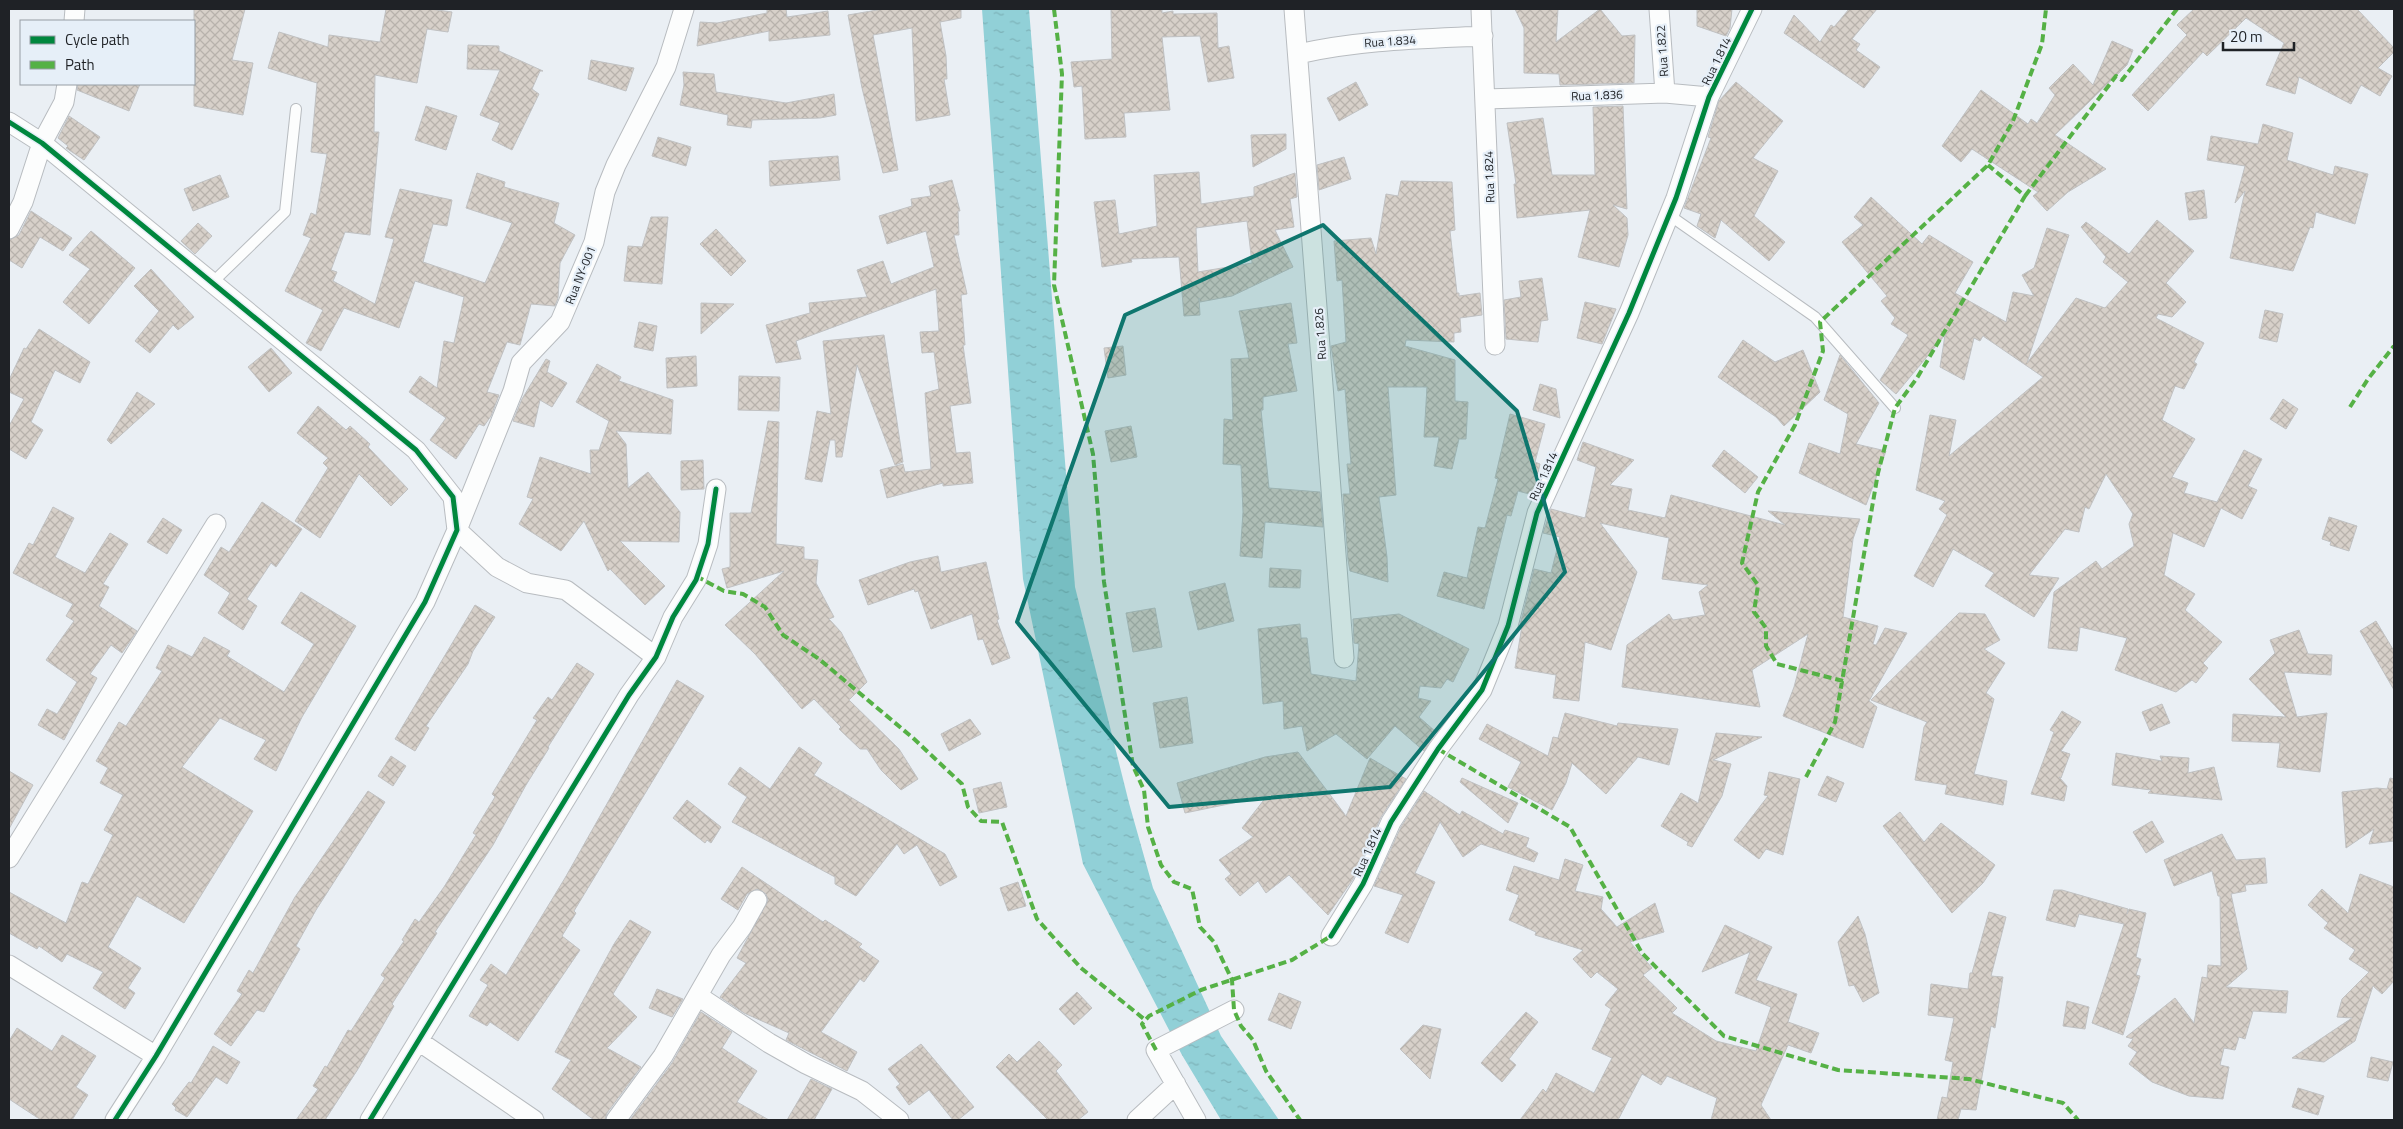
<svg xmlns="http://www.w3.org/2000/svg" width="2403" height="1129" viewBox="0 0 2403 1129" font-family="'Titillium Web',sans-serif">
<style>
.water{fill:url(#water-ripples)}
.building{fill:url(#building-cross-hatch);stroke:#c0c1c2;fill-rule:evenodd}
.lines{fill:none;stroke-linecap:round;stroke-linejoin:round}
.lane-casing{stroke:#b8bcc0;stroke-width:12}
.street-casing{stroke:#b8bcc0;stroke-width:21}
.lane{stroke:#fcfdfd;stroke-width:10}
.street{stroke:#fcfdfd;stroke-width:19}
.quiet{stroke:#55b145;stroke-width:4;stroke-dasharray:8 4;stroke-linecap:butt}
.cycleway-casing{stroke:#e6eff8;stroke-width:8}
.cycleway{stroke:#00873e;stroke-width:5}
.marked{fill:#0f766e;fill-opacity:0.2;stroke:#0f766e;stroke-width:4;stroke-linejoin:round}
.labels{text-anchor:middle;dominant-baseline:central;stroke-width:4.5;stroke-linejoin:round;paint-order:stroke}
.street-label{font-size:12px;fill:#1f2226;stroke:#e6eff8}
</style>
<defs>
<pattern id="water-ripples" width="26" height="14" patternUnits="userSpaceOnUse" patternTransform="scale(1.25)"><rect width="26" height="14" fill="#91d0d7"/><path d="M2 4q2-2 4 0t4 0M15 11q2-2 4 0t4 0" fill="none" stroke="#7db2b8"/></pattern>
<pattern id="building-cross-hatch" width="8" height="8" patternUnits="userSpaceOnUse" patternTransform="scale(1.25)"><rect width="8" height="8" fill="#d7d0c9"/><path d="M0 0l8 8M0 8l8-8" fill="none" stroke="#b8b2ac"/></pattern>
</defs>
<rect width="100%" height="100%" fill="#eaeff4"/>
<path class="water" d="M982,9H1029L1075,587L1129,803L1153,888L1221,1036L1279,1120H1221L1182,1055L1083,864L1023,579Z"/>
<path class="building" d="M194,9H245L232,60L253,63L243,115L194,106Z
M386,9H430L452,12L448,32L427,29L417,83L375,75L374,132H379L370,235L345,232L331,270L337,272L333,281L375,304L394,239L385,237L400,189L452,200L447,226L433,224L423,262L485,283L512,223L466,208L477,173L505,182L504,187L559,203L554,223L575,235L560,263L558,298L555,306L531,304L520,345L507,342L487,392L499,395L491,416L484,426L479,424L456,459L430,440L446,418L409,392L420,376L437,388L444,341L454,343L464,297L415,281L399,328L344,308L321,351L306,343L323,310L285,291L311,238L303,235L311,213L316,215L327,154L311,152L317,83L268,68L279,32L328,47L329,35L380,42Z
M767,9H786L787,17L828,11L830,35L769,41V31L697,46L700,22L717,23L767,13Z
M883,9H961V18L940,22L946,56L947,79H944L950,115L916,121L912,28L873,35L898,170L883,173L862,88L848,15Z
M1111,9H1162V13L1173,11V14L1217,13L1218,48L1229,46L1234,78L1208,82L1200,36L1162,37L1170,110L1124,113L1126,137L1085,139L1082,86L1074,87L1071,62L1112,59Z
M1515,9H1558L1556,42L1600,9L1622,36L1635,35L1634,83L1560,85L1559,74L1524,73V28Z
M1697,9H1732L1730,28L1726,36L1697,26Z
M1849,9H1877L1852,39L1860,44L1856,50L1880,67L1864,88L1784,33L1794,15L1820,42L1831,25L1834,27Z
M2194,9H2357L2394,48V52L2378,68L2392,76L2380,96L2361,85L2351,104L2299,77L2295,94L2266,85L2284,43L2246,18L2207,56L2203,52L2148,111L2132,95L2187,35L2177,25Z
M2112,41L2133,50L2127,65L2055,135L2106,169L2068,192L2047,211L2033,196L2038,192L1972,149L1961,162L1942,146L1981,90L2028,124L2031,119L2037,123L2055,95L2049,88L2073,64L2093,85Z
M468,45L499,46V51L543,71H540L532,89L539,94L512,150L492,140L500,123L480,115L500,70L467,69Z
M591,60L634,68L626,91L588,79Z
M683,72L714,74L716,92L786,103L834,94L836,115L820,118L752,120L751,128L727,125L728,115L680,105L684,85Z
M1356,82L1368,105L1339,121L1327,98Z
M1736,82L1783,121L1753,158L1778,171L1754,216L1785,242L1769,261L1721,220L1715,238L1697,226L1701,214L1684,208L1711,138L1708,137L1719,101Z
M78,84H140L129,111L77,90Z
M426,106L457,116L446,150L415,140Z
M1623,106L1627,209L1613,205L1627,218L1628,235L1619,267L1578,257L1590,210L1517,218L1514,184H1516L1507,123L1543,118L1552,175H1595L1593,107Z
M69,116L100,137L84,160L66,148L68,146L58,138Z
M2263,124L2293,133L2287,160L2333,175L2335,166L2368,174L2355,224L2316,212L2313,228L2310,227L2293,271L2230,258L2245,191L2235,203L2245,166L2207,160L2211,136L2258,144Z
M1286,134V149L1253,167L1251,135Z
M658,137L691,147L686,166L652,156Z
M838,156L840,180L770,186L769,161Z
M1344,157L1351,179L1319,190L1317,165Z
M1199,172L1201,204L1254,196V187L1295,173L1297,197L1290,199L1294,227L1275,230L1293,267L1232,296L1200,302L1199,298L1200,315L1184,316L1179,257L1131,259L1132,262L1102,267L1094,202L1115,200L1119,234L1157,226L1154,175ZM1247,221L1252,263L1198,272L1196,228Z
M220,175L229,197L193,211L184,189Z
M952,180L960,211H958L959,235H954L967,294L961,295L965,345H963L971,403L950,406L956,453L970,452L973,483L943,486V483L887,498L880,470L903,464L905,472L931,469L925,393L939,389L934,352L922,353L920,332L939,331L936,289L796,341L801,359L776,363L766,325L810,313L809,303L867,297L857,270L883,261L891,284L934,267L926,231L887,244L879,216L912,206L911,199L931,196L929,186Z
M1401,181L1452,182L1455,230L1450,231L1457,293H1459V296L1480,293L1482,315L1460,318L1461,332L1454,333V342L1406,340L1405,346L1455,360V401L1468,402L1466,439H1459L1452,469L1434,466L1439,437H1424L1427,387H1388L1396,495L1379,497L1387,557L1388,582L1350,571L1348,560L1343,494H1350L1347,464H1351L1345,389L1338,391L1331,346L1346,342L1342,280L1337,281L1334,241L1371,238L1376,254L1386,194L1398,196Z
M2204,190L2207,218L2189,220L2185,193Z
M1871,197L1922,244L1929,235L1973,262L1955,293L2006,322L2013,292L2034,296L2022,275L2034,268L2047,228L2069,235L2027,363L2076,298L2105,308L2128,282L2103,262L2106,257L2081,227L2086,222L2129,254L2157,220L2194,251L2166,283L2186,302L2172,317L2158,314L2156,318L2204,343L2194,362L2197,364L2184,389L2175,386L2162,420L2195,439L2172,477L2188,483L2184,493L2217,502L2244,450L2262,459L2248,486L2257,490L2242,519L2221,508L2204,547L2173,533L2164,575L2195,594L2185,610L2222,642L2203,663L2208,668L2196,683L2192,680L2176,692L2115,670L2127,638L2080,627L2077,651L2048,648L2054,592L2096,561L2102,569L2134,546L2129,524L2133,514L2106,474L2089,509L2085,507L2079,532L2065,529L2029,575L2059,578L2034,617L1985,586L1994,573L1953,549L1933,587L1914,576L1947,515L1939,509L1945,501L1916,490L1930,415L1956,420L1949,456L2043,377L1983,336L1980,341L1974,338L1964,380L1940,367L1945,335L1896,394L1880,380L1908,335L1891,324L1895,318L1881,301L1887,296L1842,242L1863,225L1854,217Z
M31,211L72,238L63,251L40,237L22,268L9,260V240L19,235Z
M651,217H668L662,284L624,281L628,246L642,247Z
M198,223L212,236L195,254L181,241Z
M716,229L746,261L731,276L700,244Z
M91,231L135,268L89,324L63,302L90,269L69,255Z
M151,269L194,317L178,330L173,325L150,353L135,341L159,311L134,286Z
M1542,278L1548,320L1541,321L1538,342L1506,339L1504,300L1521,297L1519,281Z
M1585,302L1616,309L1602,344L1577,338Z
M701,303L734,304L701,334Z
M1291,303L1297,343L1288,344L1297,391L1263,397V410H1261L1269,488L1320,492L1323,527L1265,522L1262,558L1240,556L1243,512L1241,465L1223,464L1224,419L1233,420L1231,359L1249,358L1239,311Z
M2265,310L2283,314L2277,342L2259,338Z
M639,322L657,326L653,351L634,347Z
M39,329L90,362L80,383L55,370L31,422L43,430L26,459L9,449V426L24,399L9,392V380L24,348L26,349Z
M884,335L903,462L895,465L857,365L842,457H836L835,440H830L822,482L805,479L817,411L831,414L823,341Z
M1743,340L1775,362L1803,350L1820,392L1784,426L1776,417L1718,377Z
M1123,346L1126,375L1108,378L1104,348Z
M271,348L292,373L269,392L248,367Z
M1840,355L1879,403L1856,444L1886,451L1866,505L1799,473L1809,443L1840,454L1848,414L1824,400Z
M696,356L697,386L667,388L666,358Z
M546,359L550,361L547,372L567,383L552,407L540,400L534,427L513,421L522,399Z
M597,364L621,377L619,381L673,400L671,434L616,431L626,444L628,488L648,472L680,512L679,542L620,541L665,586L645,605L610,569L608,571L584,521L561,551L519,524L533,499L527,497L540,457L591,474L590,450H599L609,421L576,402Z
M739,376L780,377L779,411L738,410Z
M1540,384L1556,389L1560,418L1533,410Z
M137,392L155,404L111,444L107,440Z
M2283,399L2298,409L2286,429L2270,419Z
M318,406L346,430L350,426L370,444L368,447L408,489L391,506L359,474L320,538L295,521L328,468L323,463L328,458L297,433Z
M1510,414L1545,424L1535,462L1540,464L1533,495L1518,491L1511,516L1507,515L1484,609L1437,596L1444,572L1467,578L1478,527L1485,528L1498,479L1495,478Z
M768,421L779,422L776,544L804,547V559L818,560L816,583L834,617L829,619L841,632L867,682L849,700L899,749L918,779L901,790L881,770L867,749H860L839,729L841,727L814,699L802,709L755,654L725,625L784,571L727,588L722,569L730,567V513H751Z
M1131,426L1137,457L1111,462L1105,431Z
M1583,442L1634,460L1610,485L1632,489L1628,510L1665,518L1671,495L1785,525L1768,511L1860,519L1853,539L1843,617L1878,626L1873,644L1876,645L1885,628L1907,633L1869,701L1877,707L1863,748L1783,716L1794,687L1808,634L1752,670L1760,707L1622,687L1627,645L1669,614L1673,620L1705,615L1699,592L1708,585L1662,579L1669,538L1600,523L1637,572L1611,650L1585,642L1579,701L1553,698L1556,675L1515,668L1522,626L1520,625L1534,569L1551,573L1560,537L1543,533L1551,509L1585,518L1596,467L1577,460Z
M1724,450L1758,477L1745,493L1712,466Z
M703,460L704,489L681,490V461Z
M262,502L302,529L276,567L271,563L247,599L257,606L243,630L218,613L230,593L204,575L221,547L229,552Z
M53,507L74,518L55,557L85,573L110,533L128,544L103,584L109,587L99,606L137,631L122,653L111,645L90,674L97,678L64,740L38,725L47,709L57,714L77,682L46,660L74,621L66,616L73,604L13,573L29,543L33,545Z
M2329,517L2357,526L2349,551L2330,545L2331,542L2322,539Z
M163,518L182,530L167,554L147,542Z
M938,556L941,572L986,562L999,619L997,620L1010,658L992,665L983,639L978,640L972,614L931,629L918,591L915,592L914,589L868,605L859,580L910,562Z
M1270,568L1301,570L1300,588L1269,587Z
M1225,583L1234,621L1198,630L1189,592Z
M301,592L356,626L302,717L276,771L254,759L266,740L220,718L182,767L253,811L184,923L137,896L108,947L141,968L128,988L135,993L125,1009L93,988L103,972L67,954L62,962L39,946L37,949L9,933V892L66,923L82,882L88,884L113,835L104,830L123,795L100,783L108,768L96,761L119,722L126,726L162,671L156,668L168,645L192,657L204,637L230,651L227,656L284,692L314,644L281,623Z
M475,605L495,617L473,651L468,664L426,726L429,728L415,751L395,739Z
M1155,608L1162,647L1133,652L1126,613Z
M1959,613L1985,614L2000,640L1984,649L2005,663L1986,693L1994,699L1974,774L2007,781L2003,805L1945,794L1947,785L1915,780L1924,727L1927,722L1871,700Z
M1399,614L1469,649L1453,682L1447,679L1441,688L1420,686L1418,698L1431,701L1419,717L1436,732L1424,751L1395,726L1367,759L1336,734L1307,751L1302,726L1284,729L1283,701L1263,704L1258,629L1300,624L1301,638H1307L1311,674L1356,681L1359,644L1354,643L1353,619Z
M2376,621L2394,651V690L2360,631Z
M2299,630L2308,654L2332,655L2331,675L2284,672L2297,717L2327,713L2320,772L2277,767L2280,743L2232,741L2233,714L2286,717L2249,679L2275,653L2270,640Z
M577,663L594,674L548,747L549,748L526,785L493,845L435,932L437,933L392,1004L394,1006L358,1069L325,1120H296L318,1089L313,1086L325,1066L327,1067L348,1030L351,1031L385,978L381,975L404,941L402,940L415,919L419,922L444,887L476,835L473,833L495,797L492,794L537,720L533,718L548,697L552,700Z
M677,680L704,696L574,911L576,913L562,936L580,950L518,1041L490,1022L487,1026L469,1016L488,985L480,980L491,964L506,975L565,878Z
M1187,697L1193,743L1160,748L1153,703Z
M2162,704L2170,723L2150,731L2142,712Z
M2062,711L2081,722L2061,751L2070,754L2061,778L2059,777L2067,786L2064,801L2031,794L2054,732L2050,730Z
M1565,713L1617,726L1618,723L1678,729L1669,765L1638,757L1606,794L1572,763L1566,783L1552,810L1508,787L1521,762L1479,739L1487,724L1548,756L1553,737L1558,738Z
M970,719L981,734L949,751L941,734Z
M1716,733L1762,737L1713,760L1731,764L1722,796L1692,847L1687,845L1688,842L1661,826L1681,793L1698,803Z
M799,747L822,763L814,775L945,854L957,877L940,886L917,845L904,854L897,844L856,896L835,884V877L732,822L747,797L728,784L740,767L770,789Z
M1298,752L1346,816L1370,758L1406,779L1381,817L1353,879L1328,915L1289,875L1266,893L1258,881L1240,896L1225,879L1231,874L1219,860L1253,837L1242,828L1267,796L1185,813L1177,783L1265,757Z
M2116,753L2162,761L2160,756L2189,758L2188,773L2214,767L2222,800L2148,793L2151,790L2112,785Z
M391,756L406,766L393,786L378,776Z
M9,771L33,785L9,829Z
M1769,772L1800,779L1783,855L1766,849L1759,859L1734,840L1768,796L1764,795Z
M1827,776L1844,783L1836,802L1818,795Z
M1462,778L1518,803L1508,823L1460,782Z
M2390,778L2394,779V841L2369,844L2374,829L2346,848L2342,792L2377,788L2387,789Z
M1001,782L1007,807L979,813L973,789Z
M368,791L385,802L316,910L296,946L300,949L264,1012L257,1010L231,1046L214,1034L242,994L237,991L249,970L253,973L295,897Z
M1424,791L1460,815L1462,811L1503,834L1505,830L1529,838L1526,847L1538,853L1534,862L1481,844L1463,857L1440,822L1415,873L1435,882L1408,943L1385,933L1403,895L1374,886L1401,827Z
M687,800L721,827L711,843L707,840L705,843L673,818Z
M1900,812L1924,842L1941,823L1995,865L1983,883L1952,913L1883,826Z
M2152,821L2164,842L2146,853L2133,832Z
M2222,834L2236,860L2265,858L2267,883L2245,885L2246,891L2231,894L2247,969L2226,987L2288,991L2286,1013L2253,1011L2245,1039L2239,1037L2235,1050L2224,1048L2220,1065L2229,1067L2223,1099L2189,1096L2152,1082L2129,1064L2137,1052L2128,1046L2133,1039L2126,1037L2175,998L2194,1023L2202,977L2207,978L2208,965L2221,966L2220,896H2218L2212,871L2174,886L2164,860Z
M1565,859L1583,865L1575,891L1603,897L1601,909L1617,927L1655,903L1664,932L1630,942L1652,968L1643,975L1677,1008L1672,1013L1716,1041L1756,1051L1771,1007L1735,993L1750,952L1702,972L1725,925L1772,947L1756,980L1797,994L1788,1022L1819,1033L1811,1053L1788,1045L1761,1105L1771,1120H1711L1717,1098L1667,1076L1661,1085L1642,1074L1618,1120H1520L1543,1089L1546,1092L1556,1073L1594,1093L1612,1058L1592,1049L1611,1009L1605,1005L1618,989L1597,972L1591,978L1573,959L1583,950L1535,935L1536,932L1509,920L1519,895L1506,890L1514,866L1559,880Z
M742,867L823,922L825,920L862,944L859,947L879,961L864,982L860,979L821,1032L857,1052L847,1071L786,1040L789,1033L744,1013L720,997L746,963L737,958L768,900L766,894L757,889L747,894L738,910L721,899Z
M2360,874L2394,887V981L2382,994L2373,986L2355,1041L2324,1062L2292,1058L2352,1018L2337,1017L2342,999L2369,972L2349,959L2355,950L2324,928L2328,923L2308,905L2322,889L2348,913Z
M1018,882L1026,906L1008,911L1000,888Z
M2054,890H2062L2128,909L2127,914L2129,909L2146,913L2136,957L2141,959L2136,975L2140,976L2123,1035L2092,1023L2124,924L2079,914L2075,927L2046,920Z
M1989,912L2006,917L1991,976L2003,977L1995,1028L1991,1026L1976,1110L1961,1109L1958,1120H1937L1942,1097L1947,1098L1953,1062L1945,1060L1954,1018L1928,1015L1931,984L1968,989L1970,973H1972Z
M1858,916L1865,934L1879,993L1863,1002L1854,985L1849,986L1838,942Z
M630,920L651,932L613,994L637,1017L607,1048L641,1067L607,1113L605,1120H594L552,1089L571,1060L555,1052L614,944Z
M657,989L683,999L672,1017L649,1008Z
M1077,992L1092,1008L1074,1025L1059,1009Z
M1279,993L1301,1002L1291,1029L1268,1020Z
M2067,1001L2089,1007L2085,1029L2063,1026Z
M701,1012L732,1032L722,1048L757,1071L737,1102L769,1120H630L672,1063Z
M1526,1012L1538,1022L1509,1059L1516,1065L1502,1082L1481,1063Z
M1423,1025L1441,1029L1430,1079L1400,1049Z
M17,1028L52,1051L62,1035L96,1056L76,1087L88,1095L72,1120H41L9,1099V1041Z
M1039,1041L1062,1065L1056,1071L1088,1112L1078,1120H1048L996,1067L1009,1054L1017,1062Z
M921,1044L974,1107L958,1120H953L929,1090L909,1105L896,1087L900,1084L888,1069Z
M213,1046L240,1062L227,1084L216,1077L187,1117L175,1110L176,1108L172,1104L189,1082L191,1083Z
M2371,1057L2393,1062L2388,1081L2367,1077Z
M811,1079L832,1089L814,1120H787Z
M2298,1088L2324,1096L2318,1115L2292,1107Z"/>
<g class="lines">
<defs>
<path id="lane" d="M1669,215L1815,317L1895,408
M213,282L285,212L296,109"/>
<path id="street" d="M1294,9L1344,658
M1481,9L1495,345
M1659,9L1665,93
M74,21L75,9
M1298,54C1359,40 1421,39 1483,36
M1485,99L1665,93L1709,97
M9,122L42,143L416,450L453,497L457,530L425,602L156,1056L115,1120
M9,229L23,202L42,143L64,102L67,84
M656,657L566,590L527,583L497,567L457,530L513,391L521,363L560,322L594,242L605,192L616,165L666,67L684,9
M9,858L216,524
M1331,936L1363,884L1391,822L1438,749L1482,690L1508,626L1537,513L1629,313L1676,198L1709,97L1752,9
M9,965L156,1056
M698,996L769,1043L806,1064L862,1091L899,1120
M420,1042L534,1120
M370,1120L629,695L656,657L673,617L696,580L708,544L716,489
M616,1120L663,1056L721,955L742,927L757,900
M1137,1120L1176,1084
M1196,1120L1156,1050L1234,1010"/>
</defs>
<use href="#lane" class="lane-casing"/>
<use href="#street" class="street-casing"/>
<use href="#lane" class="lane"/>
<use href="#street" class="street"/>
<path class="quiet" d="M1054,9L1062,74L1054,285L1093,454L1104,582L1133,766L1144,790L1148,827L1161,865L1174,882L1192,889L1200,927L1214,942L1232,980L1234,1010L1241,1026L1253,1040L1266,1071L1300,1120
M2025,196L2116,76L2122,80L2177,9
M2350,407L2368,379L2394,346
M696,576L724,591L743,594L765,607L783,635L819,659L913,738L962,784L968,807L981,821L1002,822L1037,919L1081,968L1144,1019
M1843,681L1777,664L1766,646V628L1754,612L1758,585L1742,563L1758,492L1795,425L1823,351L1820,322L1988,165L2013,121L2042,44L2046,9
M1438,749L1570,827L1642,953L1724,1036L1838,1070L1969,1079L2063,1103L2078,1120
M1806,777L1835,722L1878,473L1895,408L1917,378L2025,196L1988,165
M1156,1050L1142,1024L1149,1016L1201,990L1292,960L1331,936"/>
<defs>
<path id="cycleway" d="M9,122L42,143L416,450L453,497L457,530L425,602L156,1056L115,1120
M1331,936L1363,884L1391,822L1438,749L1482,690L1508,626L1537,513L1629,313L1676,198L1709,97L1752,9
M370,1120L629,695L656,657L673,617L696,580L708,544L716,489"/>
</defs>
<use href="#cycleway" class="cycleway-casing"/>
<use href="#cycleway" class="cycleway"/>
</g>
<path class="marked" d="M1323,225L1517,411L1565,572L1390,787L1169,807L1017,622L1125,315Z"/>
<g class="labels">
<g class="street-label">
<text transform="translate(1390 41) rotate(-4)">Rua 1.834</text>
<text transform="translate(1662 51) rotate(-94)">Rua 1.822</text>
<text transform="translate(1716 61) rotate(-64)">Rua 1.814</text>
<text transform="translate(1597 95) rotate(-2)">Rua 1.836</text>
<text transform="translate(1489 177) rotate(-92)">Rua 1.824</text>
<text transform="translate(580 275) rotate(-68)">Rua NY-001</text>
<text transform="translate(1320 334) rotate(-94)">Rua 1.826</text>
<text transform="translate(1543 476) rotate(-66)">Rua 1.814</text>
<text transform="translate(1367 852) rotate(-66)">Rua 1.814</text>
</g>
</g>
<rect width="2403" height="1129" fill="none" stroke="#1f2226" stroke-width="20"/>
<rect x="20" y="20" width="175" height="65" fill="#e6eff8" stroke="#969da4"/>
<rect x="30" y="36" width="25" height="8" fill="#00873e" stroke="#969da4"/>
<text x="65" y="45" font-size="15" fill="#1f2226">Cycle path</text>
<rect x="30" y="61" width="25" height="8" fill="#55b145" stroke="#969da4"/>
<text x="65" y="70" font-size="15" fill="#1f2226">Path</text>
<path d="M2223 42v8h71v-8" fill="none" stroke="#1f2226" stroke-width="2.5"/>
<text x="2230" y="42" font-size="15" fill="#1f2226" stroke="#e6eff8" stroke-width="4" paint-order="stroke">20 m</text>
</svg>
